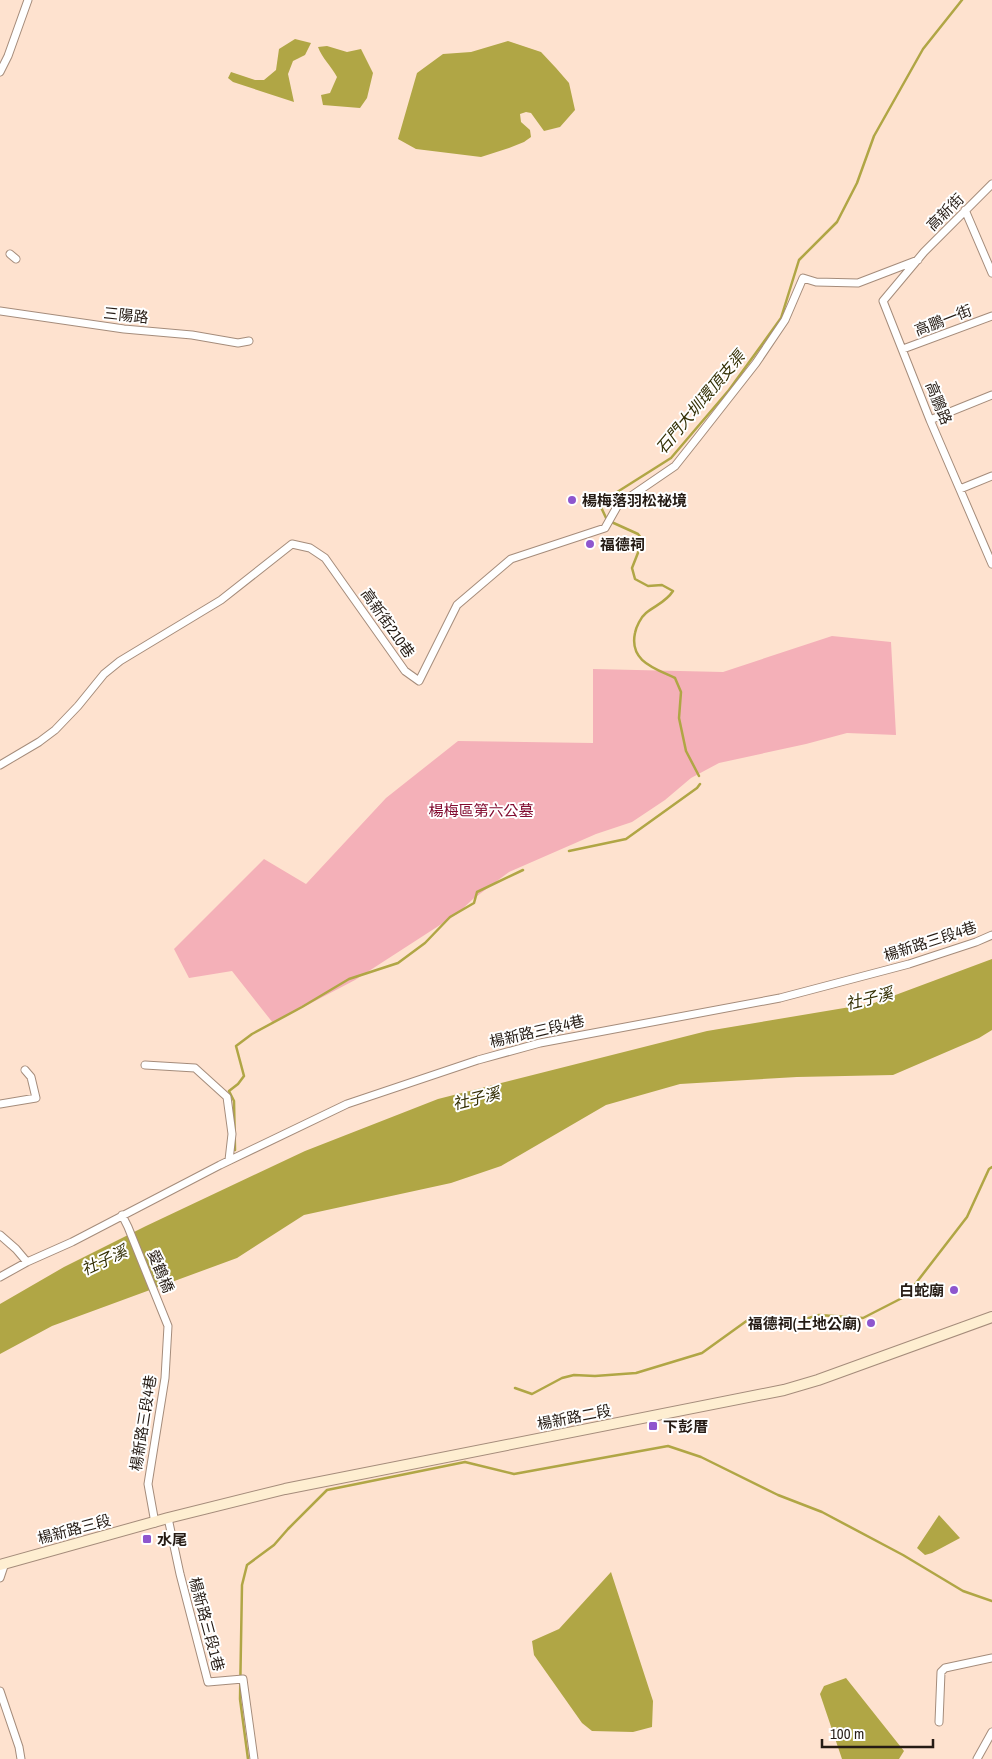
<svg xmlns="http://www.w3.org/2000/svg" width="992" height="1759" viewBox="0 0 992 1759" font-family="'Archivo Narrow','Noto Sans TC',sans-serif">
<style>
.green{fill:#f4b0b8}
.water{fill:#b0a645}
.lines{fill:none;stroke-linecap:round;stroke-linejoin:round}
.stream{stroke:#b0a645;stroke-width:2.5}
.minor-casing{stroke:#a58c7b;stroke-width:9}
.secondary-casing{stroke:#a58c7b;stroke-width:12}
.minor{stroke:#fff;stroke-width:7}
.secondary{stroke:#feeed1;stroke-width:10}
.poi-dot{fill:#8e56ce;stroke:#fff;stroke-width:2}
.labels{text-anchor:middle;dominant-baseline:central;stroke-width:4;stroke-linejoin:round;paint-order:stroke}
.street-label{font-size:15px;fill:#251b14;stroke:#fff}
.poi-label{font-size:15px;font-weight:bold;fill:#251b14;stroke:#fff;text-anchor:start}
.park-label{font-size:15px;fill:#820c31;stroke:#fff}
.water-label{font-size:16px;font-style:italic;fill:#353106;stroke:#fff}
</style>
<rect width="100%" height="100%" fill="#fee2cf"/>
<path class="green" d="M832,636L891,642L896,735L847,733L806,744L719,763L691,778L665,800L632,822L596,834L509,872L473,899L457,914L355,980L273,1023L232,971L189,978L174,949L264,859L306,884L386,798L458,741L593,743V669L723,672Z"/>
<path class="water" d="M295,39L311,43L305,55L293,61L288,74L294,102L233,82L228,78L231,72L255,80H264L276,70L279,49Z
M508,41L541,52L556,68L569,83L575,110L560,127L544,131L531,113L526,112L520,114L521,122L530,130L531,137L524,142L509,148L481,157L416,149L398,139L417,73L443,54L471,52Z
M327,46L347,52L361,49L373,73L367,98L360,108L323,105L321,95L330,93L337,77C331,66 322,58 318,47Z
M992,959V1030L979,1038L893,1075L797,1077L680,1084L606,1105L501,1166L451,1183L304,1215L237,1258L52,1326L0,1354V1304L64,1267L146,1226L305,1151L438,1099L707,1031L874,1003Z
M939,1515L960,1538L932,1553L925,1555L917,1548Z
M611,1572L653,1701L652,1727L633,1732L592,1731L582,1723L534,1655L532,1641L559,1629Z
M846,1678L904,1751L899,1759H842L820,1694L824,1686Z"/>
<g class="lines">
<path class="stream" d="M699,776L686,751L679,718L681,692L675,678C654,668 629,661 635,633C636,627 641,617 646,613C656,605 666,602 673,591L662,585L648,586L635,579L632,568L643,540L638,534L607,520L600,505L614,494L671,458L729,390L781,318L799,260L837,222L857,183L874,136L923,49L962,0
M569,851L626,839L697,788L700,784
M235,1150L234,1101L229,1091L238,1084L244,1076L236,1046L252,1034L302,1007L349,979L398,963L425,943L450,917L474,903L477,892L523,870
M515,1388L532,1394L562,1378L574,1375L595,1376L636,1373L702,1353L752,1317L785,1325L819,1315L863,1318L906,1296L967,1217L989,1169L992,1167
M248,1759L240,1699L242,1585L247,1565L274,1545L288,1529L327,1490L465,1462L514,1474L668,1446L701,1457L778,1495L822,1512L903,1555L963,1591L992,1601"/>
<defs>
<path id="minor" d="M0,72L8,56L28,0
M992,184L924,252L883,301L930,420L992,564
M965,210L992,273
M10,254L16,259
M0,311L124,329L192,335L238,343L249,341
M903,349L992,316
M930,420L992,395
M960,489L992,476
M0,765L39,742L55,730L78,706L104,674L120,661L221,600L292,544L310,548L325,558L405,671L419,681L457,605L511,559L605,528L618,505L675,466L698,437L756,363L785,320L803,278L816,282L858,283L918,260
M145,1065L195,1068L227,1097L232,1134L229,1160
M0,1104L36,1098L31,1077L25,1070
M122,1215L128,1227L168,1326L165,1378L148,1484L155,1523
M0,1235L16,1249L27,1262
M0,1277L27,1262L72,1242L220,1165L347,1104L478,1060L540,1043L780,998L909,964L976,942L992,935
M168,1518L180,1574L208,1682L243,1679L254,1759
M0,1578L5,1563
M0,1691L19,1747L21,1759
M939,1722L941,1672L945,1668L992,1658
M977,1759L992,1732"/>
<path id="secondary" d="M0,1565L168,1518L285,1489L784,1390L818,1380L992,1317"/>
</defs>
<use href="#minor" class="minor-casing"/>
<use href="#secondary" class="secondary-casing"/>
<use href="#minor" class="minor"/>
<use href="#secondary" class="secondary"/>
</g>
<g class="poi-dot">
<circle cx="572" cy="500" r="5"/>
<circle cx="590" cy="544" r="5"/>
<circle cx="954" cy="1290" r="5"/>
<circle cx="871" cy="1323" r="5"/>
<rect x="648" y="1421" width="10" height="10" rx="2.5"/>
<rect x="142" y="1534" width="10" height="10" rx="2.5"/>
</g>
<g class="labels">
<g class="street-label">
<text transform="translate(945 212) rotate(-45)">高新街</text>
<text transform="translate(126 315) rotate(6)">三陽路</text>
<text transform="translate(943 320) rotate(-21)">高鵬一街</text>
<text transform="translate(939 403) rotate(68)">高鵬路</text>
<text transform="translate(388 623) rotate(55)">高新街210巷</text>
<text transform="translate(930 941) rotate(-18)">楊新路三段4巷</text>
<text transform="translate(537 1031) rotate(-13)">楊新路三段4巷</text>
<text transform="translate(161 1271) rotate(68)">愛鶴橋</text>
<text transform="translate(574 1417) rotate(-11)">楊新路二段</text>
<text transform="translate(143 1423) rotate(-81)">楊新路三段4巷</text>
<text transform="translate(74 1529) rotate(-15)">楊新路三段</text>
<text transform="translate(207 1624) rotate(75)">楊新路三段1巷</text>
</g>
<g class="poi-label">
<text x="582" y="500">楊梅落羽松祕境</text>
<text x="600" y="544">福德祠</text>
<text x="944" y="1290" text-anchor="end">白蛇廟</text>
<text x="861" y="1323" text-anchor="end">福德祠(土地公廟)</text>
<text x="663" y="1426">下彭厝</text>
<text x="157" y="1539">水尾</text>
</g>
<g class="park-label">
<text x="481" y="810">楊梅區第六公墓</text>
</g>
<g class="water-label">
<text transform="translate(700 402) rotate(-50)">石門大圳環頂支渠</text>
<text transform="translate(869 998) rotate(-14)">社子溪</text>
<text transform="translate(476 1098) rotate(-14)">社子溪</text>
<text transform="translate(104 1260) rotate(-25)">社子溪</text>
</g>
</g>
<path d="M822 1739v8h111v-8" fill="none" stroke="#251b14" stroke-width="2.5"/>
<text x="830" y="1739" font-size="15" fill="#251b14" stroke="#ffffff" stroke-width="4" paint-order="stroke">100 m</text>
</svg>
